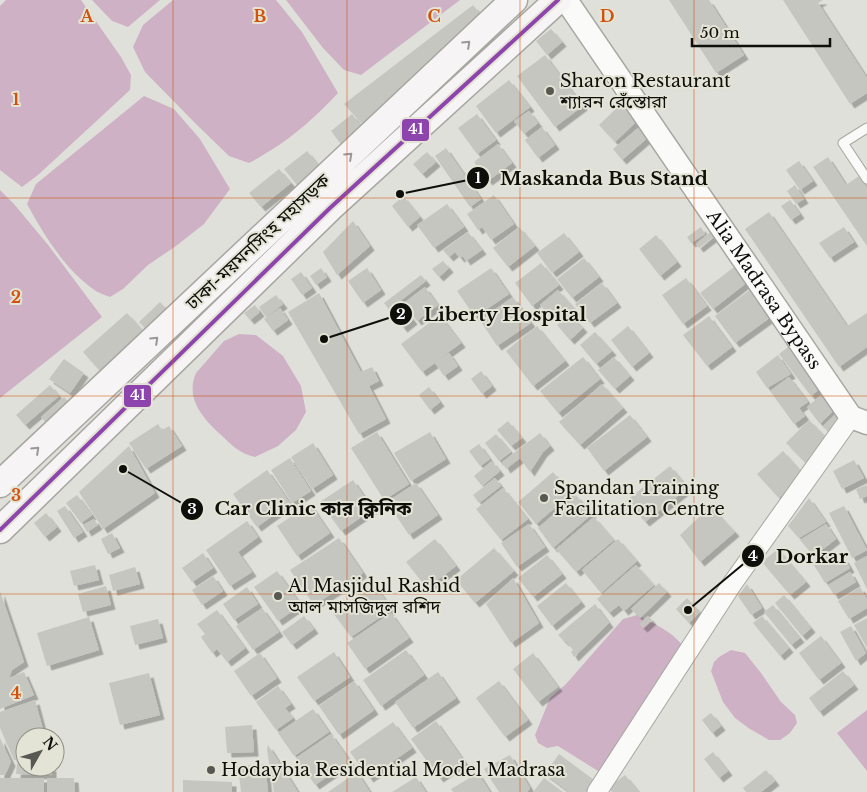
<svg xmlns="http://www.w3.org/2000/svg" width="867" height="792" viewBox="0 0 867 792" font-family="'Libre Baskerville','Noto Sans Bengali',serif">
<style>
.water{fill:#ceb1c4}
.building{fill:#c6c6c1;filter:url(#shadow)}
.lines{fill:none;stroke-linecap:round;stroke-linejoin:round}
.service-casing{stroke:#a7a7a2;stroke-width:11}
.minor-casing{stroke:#a7a7a2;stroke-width:21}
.tertiary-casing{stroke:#a7a7a2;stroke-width:25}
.secondary-casing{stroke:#a7a7a2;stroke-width:29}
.service{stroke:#fafaf9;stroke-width:9}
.minor{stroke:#fafaf9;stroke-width:19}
.tertiary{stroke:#fafaf9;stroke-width:22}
.secondary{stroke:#f6f4f4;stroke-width:26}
.bus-1-casing{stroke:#e4e4d6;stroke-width:8}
.bus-1{stroke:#8e44ad;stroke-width:4}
.oneway{stroke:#999896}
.grid{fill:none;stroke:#d2520c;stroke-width:1;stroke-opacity:0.55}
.poi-dot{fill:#585853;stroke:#e4e4d6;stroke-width:2}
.labels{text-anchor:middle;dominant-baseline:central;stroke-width:4;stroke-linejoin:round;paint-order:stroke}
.poi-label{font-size:18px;fill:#0e0e0a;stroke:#e4e4d6;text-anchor:start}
.street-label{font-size:18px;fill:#0e0e0a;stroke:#e4e4d6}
.grid-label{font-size:16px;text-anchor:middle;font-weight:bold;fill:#d2520c;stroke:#e4e4d6;stroke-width:4;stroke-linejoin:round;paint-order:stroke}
.leader{fill:none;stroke:#0e0e0a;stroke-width:2}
.callout-dot{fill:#0e0e0a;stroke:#e4e4d6;stroke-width:2}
.mark-label{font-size:15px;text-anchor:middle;font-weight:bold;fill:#fff}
.callout-label{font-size:19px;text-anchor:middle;font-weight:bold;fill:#0e0e0a;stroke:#e4e4d6;stroke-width:4;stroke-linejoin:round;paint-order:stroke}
.line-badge{stroke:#e4e4d6;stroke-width:2}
.badge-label{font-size:14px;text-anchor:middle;font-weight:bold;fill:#fff}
</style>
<defs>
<filter id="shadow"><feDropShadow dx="4.5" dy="4.5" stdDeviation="0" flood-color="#0004"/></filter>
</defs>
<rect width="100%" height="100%" fill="#e0e0da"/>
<path class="water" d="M6,0H81L121,57L131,75L130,90L38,175L22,187L0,170V6Z
M92,0H160L128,27L112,21Z
M173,0H276L302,32L338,93C309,124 286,143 249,163L229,156L196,124L145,72L133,47L143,25Z
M286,0H460L361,75L344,70L323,48Z
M144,96L174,109L200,139L230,189L204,224L176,246L148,265L123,289L110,297C105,295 98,293 93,289C64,268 44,235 27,204L36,184Z
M0,190L14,204L49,246L102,317L0,398Z
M239,334L256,335L283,356L301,386L306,412L296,430L278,446L255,457C238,453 232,445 220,434C203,418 185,399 196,373L224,341Z
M637,615C652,623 672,631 682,645L606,776L558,746L547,748L538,743L535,735L550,698L566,684L623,619Z
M731,650L745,653L761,673L781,702L795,715L797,723L790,733L780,740H769L750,729L735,718L723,702L711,671L714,662L719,657Z
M867,710V771L837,733Z"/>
<path class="building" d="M669,0H709L744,55L716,73Z
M783,0H823L818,3L867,78V93L850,104Z
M473,5L488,23L367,129L344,104Z
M551,29L562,42L547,55L536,41Z
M545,55L583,106L555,127L517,76Z
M509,80L530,107L496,133L476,106Z
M624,101L640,118L615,142L599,125Z
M529,111L538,123L524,134L514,121Z
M352,114L365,131L343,147L331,131Z
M477,114L496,140L477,154L458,128Z
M644,123L652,134L622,160L613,149Z
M542,127L555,145L538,158L525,140Z
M498,144L512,163L488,181L474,162Z
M446,148L481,199L470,207L435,156Z
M307,151L324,172L301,190L284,169Z
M427,152L436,162L422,174L413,164Z
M828,157L846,185L859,176L867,188V246L813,167Z
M799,161L813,181L800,190L786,170Z
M279,169L291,183L261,207L249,193Z
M795,185L804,199L796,204L787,191Z
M494,195L514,224L491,240L482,227L478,230L467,214Z
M403,196L420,217L408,227L392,206Z
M790,200L800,214L791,220L781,206Z
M447,204L464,227L434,248L417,225Z
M769,212L847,326L867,313V347L839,367L745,229Z
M353,221L370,246L337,275L323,252Z
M717,226L721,231L699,248L696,244Z
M519,227L535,246L508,267L493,248Z
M701,227L705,234L691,243L687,237Z
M844,227L854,242L830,258L819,243Z
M468,232L482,250L466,261L463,256L460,258L455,252L449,257L443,250Z
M564,233L579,252L552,273L537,253Z
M656,235L677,262L660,276L639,249Z
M584,258L599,277L572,298L557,279Z
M443,261L449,268L439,277L432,269Z
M742,261L754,277L713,309L700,293Z
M541,263L559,285L532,306L515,283Z
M321,268L327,277L316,285L310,276Z
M367,268L381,290L363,303L348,281Z
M491,268L509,294L475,317L457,291Z
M301,272L312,288L302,295L291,279Z
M421,275L426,281L399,302L413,320L403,328L384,303Z
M686,278L707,306L683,324L662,295Z
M602,283L617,303L590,323L575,304Z
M755,286L775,314L735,343L715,316Z
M425,287L438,305L417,321L404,303Z
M558,290L579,314L574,318L583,328L570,340L557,325L563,320L556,312L550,317L540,305Z
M319,293L361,372L372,367L379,381L369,386L386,419L359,434L288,312Z
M276,295L283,304L266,317L259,307Z
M513,297L531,323L497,346L480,320Z
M160,302L173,316L152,335L139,322Z
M255,305L260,312L250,320L244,313Z
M280,308L288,320L273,331L264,319Z
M127,313L151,340L107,379L83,352Z
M440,315L461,343L439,359L449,353L458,366L444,376L435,363L422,372L401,344Z
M709,316L732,347L707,366L683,335Z
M537,326L565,361L533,386L506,351Z
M628,326L649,353L632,367L611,340Z
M595,332L612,351L596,364L580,345Z
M792,344L824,385L811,396L779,354Z
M778,355L791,374L767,388L756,372Z
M583,357L600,379L558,413L540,391Z
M614,357L630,376L615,389L598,370Z
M64,359L84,373L70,393L49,379Z
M481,371L492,386L482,394L471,379Z
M789,377L808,402L799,408L805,416L794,424L770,391Z
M602,384L623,408L580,445L559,422Z
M50,385L59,396L25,425L16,415Z
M429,387L440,402L430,410L419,395Z
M826,391L837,407L820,424L807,407Z
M64,397L73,407L50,428L41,417Z
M840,410L845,419L833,438L823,426Z
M630,415L647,437L604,471L587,448Z
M809,420L831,442L808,465L786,443Z
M508,421L522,438L511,446L497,430Z
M158,424L162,430L169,426L182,446L146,469L129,443Z
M377,432L409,484L384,500L351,448Z
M430,432L446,459L411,481L394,453Z
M540,433L550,446L543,452L530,472L520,458L506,469L502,462Z
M496,434L511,452L499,461L485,443Z
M313,443L333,475L312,489L291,457Z
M479,444L490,459L480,466L469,451Z
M129,446L155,493L103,529L79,492Z
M783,451L804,475L779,498L757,474Z
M290,458L311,491L292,503L271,470Z
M854,460L864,478L842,489L833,471Z
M492,461L500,471L482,486L474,476Z
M670,466L688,488L645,522L627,500Z
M267,470L290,503L257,527L233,494Z
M553,472L571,494L536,524L518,502Z
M495,478L501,486L479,503L473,495Z
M353,480L373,509L341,531L320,502Z
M416,483L438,515L409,535L387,502Z
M867,485V496L860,499L856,489Z
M503,488L528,519L501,540L476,509Z
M77,495L92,515L81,523L66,503Z
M576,495L592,514L553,548L538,528Z
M809,498L826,522L799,538L788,526Z
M310,504L330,533L297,556L277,526Z
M65,506L83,532L74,538L57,511Z
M711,506L735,532L700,562L680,535Z
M844,506L867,550L852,558L829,513Z
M46,513L57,527L45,537L34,523Z
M594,517L614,540L576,572L556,549Z
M94,519L98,525L87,532L83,525Z
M247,521L258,537L238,552L252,572L230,586L206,550Z
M529,524L545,547L517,567L501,543Z
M826,524L836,539L814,556L800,540Z
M112,533L120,548L108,554L101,539Z
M339,538L363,573L314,605L290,570Z
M435,539L456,566L427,588L406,562Z
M618,539L637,561L601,593L582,570Z
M494,548L514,571L475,603L456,580Z
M778,549L806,582L790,595L762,562Z
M829,552L835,563L844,558L850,568L825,583L812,562Z
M203,553L213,568L192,582L182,568Z
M547,555L562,574L533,597L518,578Z
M867,556V589L854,563Z
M95,565L99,580L74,586L70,571Z
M636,565L654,585L624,611L619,605L609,613L597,599Z
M135,567L140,584L113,591L109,575Z
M277,571L301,605L278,621L254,587Z
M850,572L856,582L834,595L828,585Z
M213,576L223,591L202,605L192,590Z
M513,578L539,623L511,643L486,604Z
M566,583L581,602L552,626L537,606Z
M659,583L667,592L640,618L631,609Z
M374,584L392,609L351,637L333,613Z
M747,584L762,608L751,615L738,596Z
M106,586L111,605L83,612L78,594Z
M247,587L258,604L234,620L223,604Z
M860,587L867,599V608L849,619L838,601Z
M0,591L24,662L12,670L9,678L24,672L34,695L0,709Z
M784,595L811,628L802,636L775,603Z
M687,598L700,612L689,623L676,609Z
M595,604L609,623L574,657L571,652L573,650L566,641L565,642L558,635Z
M773,605L800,638L791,645L764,612Z
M262,608L279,632L253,650L236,626Z
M217,610L245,648L227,662L217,649L212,653L201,637L205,634L197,624Z
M391,613L409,638L365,669L347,643Z
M304,616L314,629L292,645L282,632Z
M648,616L652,620L643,628L639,624Z
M762,616L789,648L780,656L753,623Z
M89,617L99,650L47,666L37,633Z
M867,618V648L854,625Z
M158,619L163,638L135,645L130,626Z
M851,626L866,653L856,661L840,632Z
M821,636L841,663L819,680L799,653Z
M406,650L424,675L381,706L363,680Z
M334,652L350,677L314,701L297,677Z
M260,653L277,678L251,696L234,671Z
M533,653L558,687L538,702L513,669Z
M843,671L854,685L819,712L809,698Z
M438,672L456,698L413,728L395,702Z
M149,673L160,715L120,725L109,683Z
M354,681L374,710L339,735L319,706Z
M499,681L528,720L505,737L476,698Z
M278,686L291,704L285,708L293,718L276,730L256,702Z
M35,700L45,737H25V760H14L0,728V712Z
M313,709L329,732L294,756L278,733Z
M711,713L721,726L712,733L702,720Z
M436,721L464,761L439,778L411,739Z
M393,722L412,748L369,778L350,752Z
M252,725L254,752L227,753L225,727Z
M331,734L350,761L315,785L296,758Z
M0,738L11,762L5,775H0Z
M268,745L298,792H274L267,750Z
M713,752L728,771L719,778L704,759Z
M559,754L598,783L592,792H569L545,774Z
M510,755L530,788L527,792H499L484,769Z
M17,764H25V767H52V775L16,774Z
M265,764L268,792H241L238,766Z
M766,770L775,781L761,792H746L743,788Z
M357,772L370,792H328Z
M478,773L490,792H453L451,789Z
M625,775L639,792H612L609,787Z
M416,777L426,792H392Z
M0,778H44V792H0Z
M47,778H74L75,792H47Z
M544,778L563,792H533Z
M183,780L232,782V792H183Z"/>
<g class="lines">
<defs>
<path id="service" d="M867,128L843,143L867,179"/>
<path id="minor" d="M597,792L732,584L851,417"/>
<g id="tertiary">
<path id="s1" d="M566,0L851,417L867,423"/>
</g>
<path id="secondary" d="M0,484L514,0
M0,530L330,208L558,0"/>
</defs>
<use href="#service" class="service-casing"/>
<use href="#minor" class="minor-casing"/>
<use href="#tertiary" class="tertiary-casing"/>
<use href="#secondary" class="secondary-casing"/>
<use href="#service" class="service"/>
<use href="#minor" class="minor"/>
<use href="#tertiary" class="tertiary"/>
<use href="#secondary" class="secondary"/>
<defs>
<path id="bus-1" d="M0,530L330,208L558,0"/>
</defs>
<use href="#bus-1" class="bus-1-casing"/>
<use href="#bus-1" class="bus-1"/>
</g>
<defs><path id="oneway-chevron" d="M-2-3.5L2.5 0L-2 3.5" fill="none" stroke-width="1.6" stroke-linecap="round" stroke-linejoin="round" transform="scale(1.25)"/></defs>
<g class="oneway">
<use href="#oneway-chevron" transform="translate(467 44) rotate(-43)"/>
<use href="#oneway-chevron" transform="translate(349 156) rotate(-43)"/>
<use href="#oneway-chevron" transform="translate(155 340) rotate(-43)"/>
<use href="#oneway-chevron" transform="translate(36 450) rotate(-43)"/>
</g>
<path class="grid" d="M173,0V792M347,0V792M520,0V792M694,0V792M0,198H867M0,396H867M0,594H867"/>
<g class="poi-dot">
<circle cx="550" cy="91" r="5"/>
<circle cx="544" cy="498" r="5"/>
<circle cx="278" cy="596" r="5"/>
<circle cx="211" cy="770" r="5"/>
</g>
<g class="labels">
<g class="poi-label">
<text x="560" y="81">Sharon Restaurant<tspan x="560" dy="21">শ্যারন রেঁস্তোরা</tspan></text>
<text x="554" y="488">Spandan Training<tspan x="554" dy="21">Facilitation Centre</tspan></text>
<text x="288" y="586">Al Masjidul Rashid<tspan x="288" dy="21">আল মাসজিদুল রশিদ</tspan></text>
<text x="221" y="770">Hodaybia Residential Model Madrasa</text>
</g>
<g class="street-label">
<text transform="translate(258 242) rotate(-43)">ঢাকা-ময়মনসিংহ মহাসড়ক</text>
<text stroke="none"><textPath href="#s1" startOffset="351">Alia Madrasa Bypass</textPath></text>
</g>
</g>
<g class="grid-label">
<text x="87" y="22">A</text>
<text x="260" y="22">B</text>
<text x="434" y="22">C</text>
<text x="607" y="22">D</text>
<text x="16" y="105">1</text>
<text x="16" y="303">2</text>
<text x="16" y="501">3</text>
<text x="16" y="699">4</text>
</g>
<path class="leader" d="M400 194L478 178M324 339L401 314M123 469L192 509M688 610L753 556"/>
<g class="callout-dot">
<circle cx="400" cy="194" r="5"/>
<circle cx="324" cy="339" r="5"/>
<circle cx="123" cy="469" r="5"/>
<circle cx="688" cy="610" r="5"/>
<circle cx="478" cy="178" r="12"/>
<circle cx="401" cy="314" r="12"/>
<circle cx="192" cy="509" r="12"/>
<circle cx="753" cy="556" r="12"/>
</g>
<g class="mark-label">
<text x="478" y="183">1</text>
<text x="401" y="319">2</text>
<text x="192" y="514">3</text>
<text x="753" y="561">4</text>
</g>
<g class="callout-label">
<text x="604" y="185">Maskanda Bus Stand</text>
<text x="505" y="321">Liberty Hospital</text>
<text x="313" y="515">Car Clinic কার ক্লিনিক</text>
<text x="812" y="563">Dorkar</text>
</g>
<g class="line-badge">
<rect x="401" y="118" width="29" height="24" rx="5" fill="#8e44ad"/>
<rect x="123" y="384" width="29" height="24" rx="5" fill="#8e44ad"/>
</g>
<g class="badge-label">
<text x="416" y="134">41</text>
<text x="138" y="400">41</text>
</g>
<g transform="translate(40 752) rotate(51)"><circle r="24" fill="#e4e4d6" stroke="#8e8e84"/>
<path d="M0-4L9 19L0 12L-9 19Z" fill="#585853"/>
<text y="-8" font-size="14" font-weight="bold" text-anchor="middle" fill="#0e0e0a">N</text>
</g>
<path d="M692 38v8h138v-8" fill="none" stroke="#0e0e0a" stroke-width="2.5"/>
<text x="700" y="38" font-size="15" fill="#0e0e0a" stroke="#e4e4d6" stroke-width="4" paint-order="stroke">50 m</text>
</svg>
